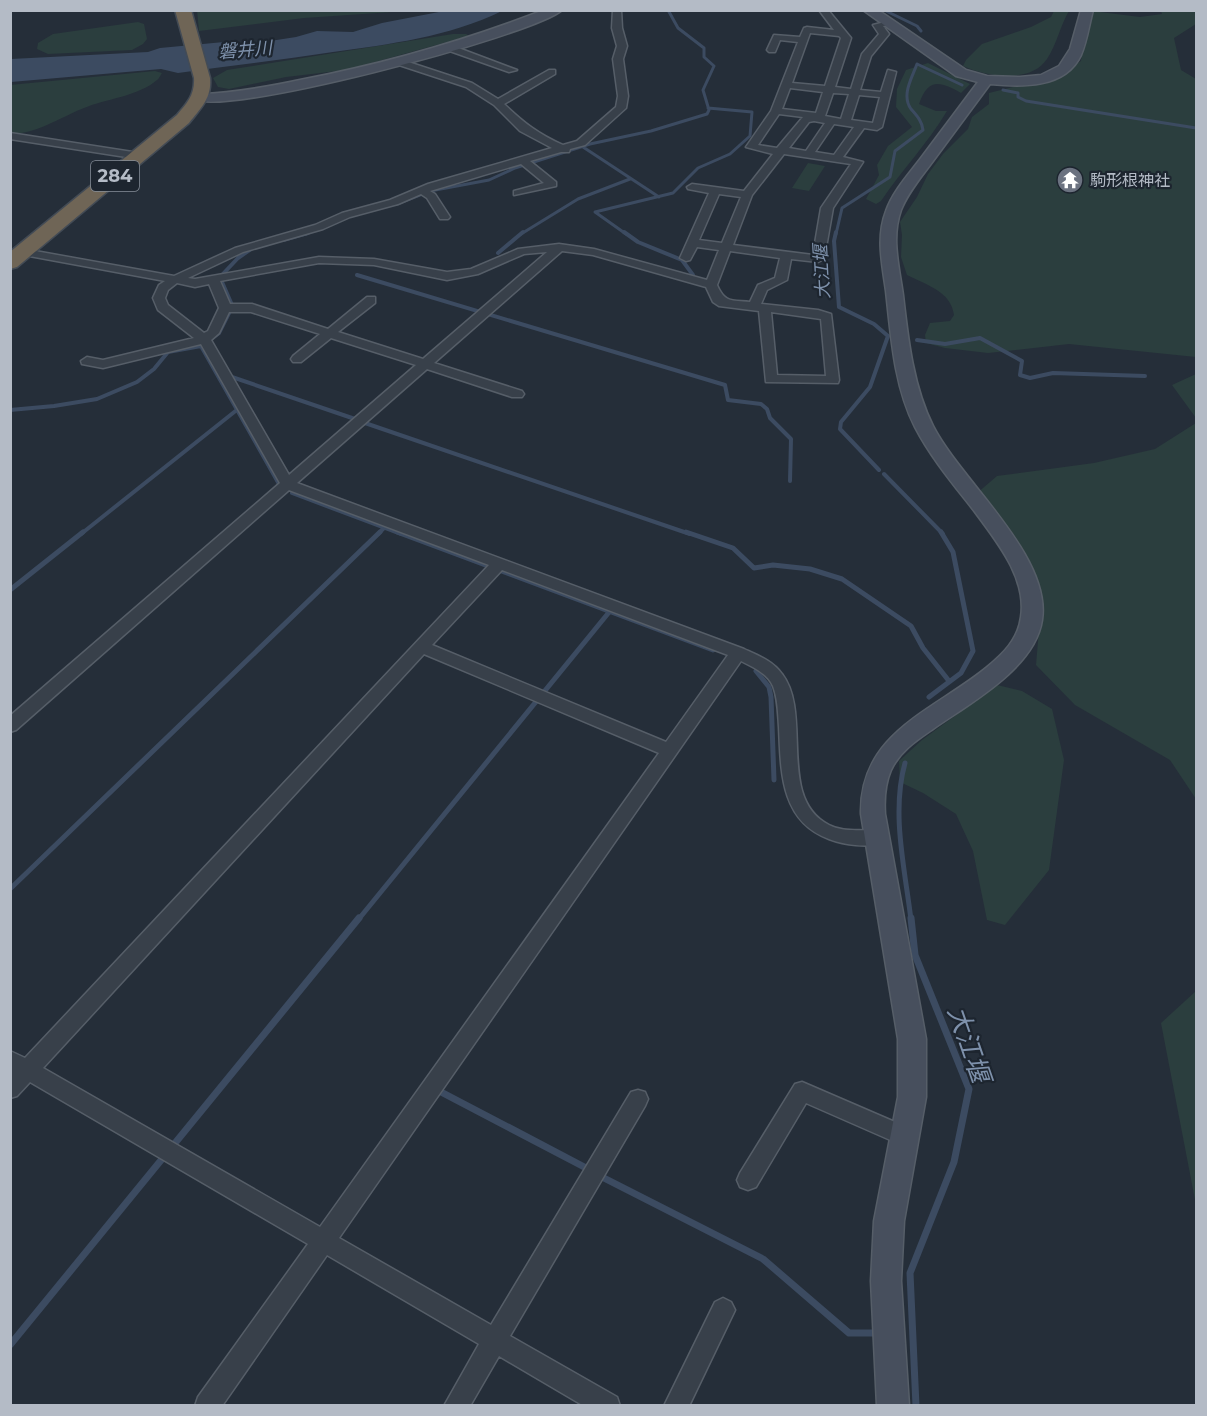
<svg xmlns="http://www.w3.org/2000/svg" width="1207" height="1416" viewBox="0 0 1207 1416" font-family="Montserrat,'Noto Sans JP',sans-serif">
<style>
.green{fill:#2b3e3e}
.water{fill:#3c4b61}
.lines{fill:none;stroke-linecap:round;stroke-linejoin:round}
.stream-far3{stroke:#3c4b61;stroke-width:3}
.stream-far2{stroke:#3c4b61;stroke-width:4}
.stream-far1{stroke:#3c4b61;stroke-width:5}
.stream{stroke:#3c4b61;stroke-width:7}
.street-casing{stroke:#565e68;stroke-width:3}
.secondary-casing{stroke:#565e68;stroke-width:3}
.highway-casing{stroke:#434b55;stroke-width:3}
.street{fill:#38404a;fill-rule:evenodd}
.secondary{fill:#474f5d;fill-rule:evenodd}
.highway{fill:#6f6556;fill-rule:evenodd}
.labels{text-anchor:middle;dominant-baseline:central;stroke-width:4.5;stroke-linejoin:round;paint-order:stroke}
.far-poi-label{font-size:16px;fill:#b4bbc6;stroke:#1d252f;text-anchor:start}
.far-water-label{font-size:18px;font-style:italic;fill:#7e91ab;stroke:#1d252f}
.shield{fill:#1d252f;stroke:#878e99;stroke-width:1.5}
.shield-label{font-size:18px;font-weight:bold;fill:#b4bbc6}
.near-water-label{font-size:26px;font-style:italic;fill:#7e91ab;stroke:#1d252f}
</style>
<rect width="100%" height="100%" fill="#252e39"/>
<path class="green" d="M197,10H406L407,11L304,18L199,31Z
M1054,11H1069C1060,26 1057,44 1047,59C1030,84 987,77 963,66L966,60L982,44L1031,27L1051,17Z
M1092,11L1140,17L1162,14L1161,11H1196V24L1174,38L1181,70L1196,79V357L1069,344L988,353L945,348L926,343L925,335L930,323L950,321L954,315C951,291 926,285 907,275L901,257L902,235L900,222L917,197L928,174L943,154L968,129L972,117L989,104V93L1060,75L1081,61L1084,33Z
M138,22L144,24L147,39L143,44L132,50L48,54L37,49L38,43L53,34Z
M453,34H466L469,36L346,70L286,77L229,89L218,87L213,78L227,70Z
M928,63L970,84L961,93C940,81 928,78 919,104L936,111H947C928,143 902,170 881,201L876,204L866,199L879,175L877,165L888,146L912,127L896,107L897,89L906,70Z
M155,71L162,73C161,74 159,79 157,80C139,96 105,99 84,108C67,114 27,139 11,132L10,85Z
M808,163L825,166L809,191L792,188Z
M1196,374V418L1172,385Z
M1196,423V799L1170,760L1075,705L1036,665L1041,606L976,494L997,476L1094,463L1155,449Z
M997,685L1022,691L1052,709L1064,760L1049,870L1005,925L987,920L973,851L956,814L923,793L900,782L899,761L922,740Z
M1196,991V1205L1161,1023Z"/>
<path class="water" d="M444,11H502C448,37 391,44 333,52C281,60 229,66 178,73L161,69L11,82V59L148,52L160,48L224,42L250,44L296,37L317,31L353,32L382,23Z"/>
<g class="lines">
<path class="stream-far3" d="M884,10L917,26L921,31
M1003,90L1018,93V97L1026,101L1196,128
M583,147L659,197
M397,204L430,191L489,180L515,168L590,144L651,131L707,114L709,110L703,90L714,66L704,57V48L678,28L668,10
M306,234L308,233
M521,234L578,199L630,179
M626,234L595,212L673,193L698,168L730,154L750,136L752,112L708,108
M836,234L842,208L890,177L895,151L923,130C922,121 917,116 911,109C901,95 912,78 917,64L962,85"/>
<path class="stream-far2" d="M624,232L638,242L682,260L693,275
M836,232L834,241L839,307L874,324L888,336L870,387L841,422L840,429L879,470
M283,240L308,233
M498,253L523,232
M357,275L725,385L728,400L761,404L767,409L770,418L791,439L790,481
M221,276L238,258L251,249
M222,282L232,305
M212,338L219,333L230,311
M917,340L945,344L980,338L1022,361L1020,375L1030,378L1053,373L1145,376
M226,375L355,419
M10,410L54,406L97,399L137,382L154,369L168,352L201,346L279,484
M365,423L690,534
M884,474L943,534
M292,493L401,534
M81,534L238,409
M378,534L385,527"/>
<path class="stream-far1" d="M397,532L713,650
M686,532L733,548L754,568L773,565L810,569L842,579L911,626L923,648L949,681
M10,590L83,532
M756,671L769,687L771,697L774,780
M929,697L961,673L973,651L953,552L941,532
M905,763C891,813 905,869 911,920
M10,889L380,532
M358,920L610,611"/>
<path class="stream" d="M911,918L915,955L969,1089L954,1162L910,1273L916,1406
M441,1092L590,1170
M598,1175L763,1259L849,1333H880
M10,1345L359,918"/>
<defs>
<path id="street" d="M613,10H621L622,28L627,46L623,59L628,96L626,108L585,145L570,149L569,152H561L530,161L556,182V186L514,195V191L544,183L521,164L430,191L435,194L450,217L448,219H440L427,198L421,194L398,204L350,217L323,229L243,252L188,278L195,279L319,257L374,259L447,272L471,269L518,249L559,244L594,249L707,280L719,250L697,247L690,260L686,261L680,258L709,193L688,189L687,187L692,184L744,191L773,154L746,147L771,111L798,42L780,40L775,52H769L767,50L774,35L800,37L804,28L807,27L834,30L819,10H828L851,38L835,87L851,89L862,54L879,34L873,25L889,21V25L883,26L889,34L871,56L860,90L881,92L888,70L896,72L882,127L877,130L864,128L843,157L863,162L833,208L824,259L818,262L791,259L787,280L767,290L761,304L818,310L831,314L839,380L838,383L766,382L759,311L719,306L713,302L706,287L593,255L562,251L434,363L522,391L524,394L522,397H512L427,369L297,483L744,649C757,655 773,661 782,674C813,714 776,798 829,825C846,834 866,827 883,833L886,838L883,843C867,848 845,845 829,839C780,821 781,771 779,727C778,713 778,699 773,686C767,673 753,667 741,661L339,1238L491,1325L631,1092L638,1090L645,1092L648,1099L645,1106L510,1336L617,1397L620,1406H584L499,1356L470,1406H444L479,1344L327,1255L222,1406H195L198,1397L308,1244L30,1082L17,1096L10,1098V1074L12,1072L10,1071V1051L25,1058L489,565L289,490L16,730L10,732V716L280,483L201,344L103,368L82,364L81,361L87,357L103,360L194,338L158,310L153,298L159,285L165,281L24,255L18,252L24,249L174,276L235,248L315,225L342,213L390,200L428,184L552,148L520,131L494,105L466,87L396,64V60L399,59L472,83L498,99L549,70H555V74L504,104C524,123 538,134 563,145L577,141L616,107L618,96L613,59L617,46L612,28ZM810,33L839,36L841,38L825,86L792,83ZM790,88L823,92L816,113L782,109ZM833,93L849,94L841,119L825,116ZM859,95L880,97L873,123L851,120ZM779,114L803,117L777,148L758,145ZM814,121L825,123L806,151L789,148L809,122ZM834,124L854,127L834,155L815,152ZM784,154L851,164L821,208L813,255L733,245L752,195ZM719,194L741,197L722,243L699,240ZM730,251L780,258L775,278L758,285L750,302C731,300 725,303 717,285ZM547,252L423,359L338,332L375,303V297H367L328,329L252,304H230L220,281L319,263L374,265L447,280L478,274L524,254ZM177,283L195,287L209,284L219,308L208,331L204,333L168,305L165,298L168,290ZM229,312H251L320,334L293,356L291,359L293,362H301L331,338L416,365L289,475L211,340L219,333ZM771,312L821,319L826,376L777,375ZM502,570L728,655L666,742L432,645ZM424,654L659,753L320,1227L43,1068Z
M447,46H453L517,70L509,72L447,50Z
M10,133L139,153L144,156L139,159L10,139Z
M802,1082L911,1129L915,1136L911,1143L904,1146L806,1103L756,1187L748,1190L740,1187L737,1180L740,1173L795,1084Z
M723,1298L731,1302L735,1310L689,1406H664L715,1302Z"/>
<path id="secondary" d="M544,10H562C532,36 214,120 193,98L200,94C234,93 267,87 300,80C384,64 464,41 544,10Z
M863,10H878L966,70L987,76L1020,77L1041,75L1059,66L1070,49L1081,10H1093C1089,25 1087,41 1081,55C1065,89 1021,87 990,84C971,110 952,135 933,161C922,176 908,192 901,210C891,238 899,266 903,295C908,339 913,386 933,426C961,481 1052,556 1042,620C1035,668 970,703 933,729C917,740 900,751 891,770C885,784 884,799 885,814L926,1039V1097L904,1221L901,1281L909,1406H877L871,1281L874,1221L898,1097V1039L861,814C859,733 933,711 986,668C1003,654 1018,640 1021,617C1027,578 997,542 975,512C954,485 931,458 915,427C894,386 891,336 886,291C882,263 876,237 886,211C893,191 909,174 921,158C940,133 959,107 978,82L956,76Z"/>
<path id="highway" d="M175,10H191L210,78C212,98 201,108 189,123L17,267L10,269V252L177,115C187,103 195,95 194,78Z"/>
</defs>
<use href="#street" class="street-casing"/>
<use href="#secondary" class="secondary-casing"/>
<use href="#highway" class="highway-casing"/>
<use href="#street" class="street"/>
<use href="#secondary" class="secondary"/>
<use href="#highway" class="highway"/>
</g>
<defs>
<symbol id="temple-disc" viewBox="-11 -11 22 22"><circle r="9.5" fill="#6b7280" stroke="#1d252f"/><path d="M0-6L5-2H3V0L6.5 2.5H4V6H1.5V3h-3V6H-4V2.5H-6.5L-3 0V-2H-5Z" fill="#fff"/></symbol>
</defs>
<g fill-rule="evenodd">
<use href="#temple-disc" x="1055" y="165" width="30" height="30"/>
</g>
<g class="labels">
<g class="far-poi-label">
<text x="1090" y="180">駒形根神社</text>
</g>
<g class="far-water-label">
<text transform="translate(245 50) rotate(-5)">磐井川</text>
<text transform="translate(822 272) rotate(-93)">大江堰</text>
</g>
<rect class="shield" x="91" y="161" width="48" height="30" rx="4.5"/>
<g class="shield-label">
<text x="115" y="176">284</text>
</g>
<g class="near-water-label">
<text transform="translate(969 1044) rotate(71)">大江堰</text>
</g>
</g>
<rect width="1207" height="1416" fill="none" stroke="#b4bbc6" stroke-width="24"/>
</svg>
